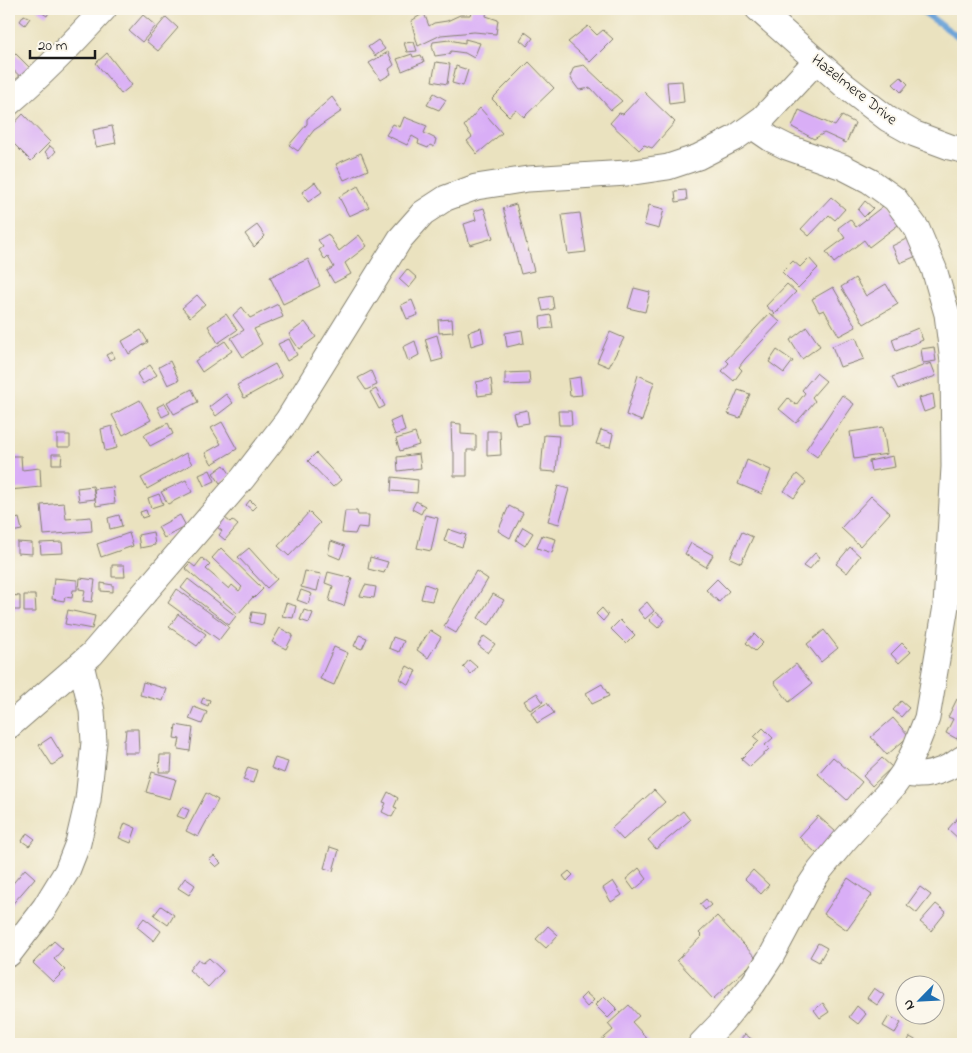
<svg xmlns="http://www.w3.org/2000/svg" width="972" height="1053" viewBox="0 0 972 1053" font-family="'Indie Flower',sans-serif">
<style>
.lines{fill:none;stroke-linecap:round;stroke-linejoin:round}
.stream{stroke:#68a1d7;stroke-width:6}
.building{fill:#d9aef6}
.minor-casing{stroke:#837f6e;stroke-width:27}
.minor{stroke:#fff;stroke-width:25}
.labels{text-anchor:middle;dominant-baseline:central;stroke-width:4;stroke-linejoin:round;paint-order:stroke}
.street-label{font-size:16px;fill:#1c1c1c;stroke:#fbf7ec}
</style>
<rect width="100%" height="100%" fill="#fbf7ec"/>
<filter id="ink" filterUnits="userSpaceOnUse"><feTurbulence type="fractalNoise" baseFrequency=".02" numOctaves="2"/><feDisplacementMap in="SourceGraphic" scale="10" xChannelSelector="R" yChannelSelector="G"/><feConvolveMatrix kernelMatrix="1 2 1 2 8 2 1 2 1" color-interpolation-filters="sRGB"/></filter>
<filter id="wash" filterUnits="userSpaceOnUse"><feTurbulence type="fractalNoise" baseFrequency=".0096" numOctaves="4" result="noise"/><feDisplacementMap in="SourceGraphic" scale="20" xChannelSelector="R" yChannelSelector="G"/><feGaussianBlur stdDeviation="1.12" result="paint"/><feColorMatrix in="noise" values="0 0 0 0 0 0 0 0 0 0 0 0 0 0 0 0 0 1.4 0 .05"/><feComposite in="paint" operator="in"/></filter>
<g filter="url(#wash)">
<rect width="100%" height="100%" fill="#eae2bf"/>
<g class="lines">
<path class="stream" d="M919,9L963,40"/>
</g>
<g id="blocks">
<path class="building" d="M36,9H51L47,16Z
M472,9H487L486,16L498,20L496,34L474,32L441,35L418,46L411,21L424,13L429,26L434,23L447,21L460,15H470Z
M24,15L30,18L25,25L20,21Z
M143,15L156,26L142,42L129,31Z
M166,17L178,28L158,51L146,41Z
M588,26L597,35L603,30L613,39L590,62L568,42Z
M525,32L533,38L527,46L520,40Z
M465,39L480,43L474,58L465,53L451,51L449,54L435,56L432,46L433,42L449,40L465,43Z
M378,40L385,49L375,56L368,47Z
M414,42L417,51L407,52L404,43Z
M9,47L35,73L26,82L9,66Z
M388,52L394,65L389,69L391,74L381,80L369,63Z
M107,53L132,85L121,94L96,63Z
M412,54L413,57L421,55L424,62L402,71L397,59Z
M436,62L450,64L447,84L432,81Z
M529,62L554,88L524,117L516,110L509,116L492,99Z
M584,65L622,101L611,110L591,88L579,90L573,82L570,76L574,67Z
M456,66L468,70L463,86L452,83Z
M901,77L908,84L901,92L893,84Z
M682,81L684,102L669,104L667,82Z
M644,92L675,122L652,148L644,145L639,150L610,123L619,113L623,114Z
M434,93L446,100L439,110L427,105Z
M332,97L342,111L314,130L298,151L289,145L307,124V119Z
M480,108L502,133L477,154L467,141L472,137L464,126Z
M799,110L835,126L842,116L855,123L846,143L824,133L814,139L792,127Z
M23,114L50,142L31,161L9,139V129Z
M404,117L427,126L424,133L436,139L434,147L430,145L428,148L418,144L419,140L412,136L407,145L386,135L393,124L400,127Z
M112,126L116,143L96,147L93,130Z
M50,146L56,151L50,158L45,152Z
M361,153L368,170L344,180L336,164Z
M315,182L322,192L308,202L302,192Z
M358,186L369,207L349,216L339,197Z
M686,190L687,200L676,202L675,191Z
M831,197L845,209L835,220L829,215L809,236L801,229Z
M865,201L873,208L864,217L858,210Z
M887,203L902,222L869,247L864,240L834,263L826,252L845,238L838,228L850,219L856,227Z
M516,204L534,271L521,274L503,208Z
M649,205L664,209L659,229L644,225Z
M484,208L493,238L470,245L464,224L476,220L474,211Z
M580,213L586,252L568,254L562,215Z
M257,225L265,236L254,247L245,234Z
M328,234L339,251L359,235L367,246L345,263L351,274L334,283L327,271L334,267L328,257L325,260L319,250L323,247L318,240Z
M912,236L919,255L900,263L892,246Z
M809,258L818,268L798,288L782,272L793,261L800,267Z
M308,259L320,286L283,304L270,277Z
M407,269L417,278L409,288L399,279Z
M855,278L866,296L886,284L898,304L864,324L841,287Z
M787,284L796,292L775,314L766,306Z
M833,287L856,327L839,336L824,310L819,312L812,299Z
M634,288L650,292L645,312L628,308Z
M197,295L205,304L190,317L182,308Z
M552,296L554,309L543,311L540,298Z
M412,300L418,315L407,319L401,305Z
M278,304L283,317L254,329L262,344L243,357L231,338L244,330L233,315L242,307L250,318Z
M770,313L780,322L745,359L739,367L742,370L734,381L722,371L729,363L726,360Z
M226,314L237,330L218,343L208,326Z
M551,315L553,328L541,329L540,317Z
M452,319L453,332L439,333L438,320Z
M305,322L316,337L299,349L289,334Z
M807,327L820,346L802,359L790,340Z
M481,328L484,342L471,346L468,332Z
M918,328L923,340L896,351L892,339Z
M141,330L148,342L129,354L122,341Z
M522,330L524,343L507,347L505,333Z
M610,332L624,338L609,367L597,362Z
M437,335L443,359L432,362L425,339Z
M856,337L864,359L840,367L832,346Z
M289,339L297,355L287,361L278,344Z
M225,341L232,351L202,372L195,361Z
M415,341L419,355L408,361L403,347Z
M934,347L936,361L923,363L921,349Z
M777,350L793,361L784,373L769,362Z
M112,352L115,358L109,360L106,355Z
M170,361L179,380L168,385L159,367Z
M931,363L936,376L898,389L892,377Z
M275,364L282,377L244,398L237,385Z
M150,365L157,375L143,384L137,374Z
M371,371L377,385L366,390L358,378Z
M529,372L530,384L505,385V373Z
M816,373L826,381L812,397L815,401L796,423L779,409L788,398L796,405L805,393L802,390Z
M638,375L654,382L642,421L626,415Z
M580,377L582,395L570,396L568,379Z
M491,379L493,394L478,396L476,382Z
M192,389L198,402L174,414L167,402Z
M376,389L385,406L379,409L370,392Z
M738,390L750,394L740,418L728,414Z
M226,394L233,403L216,416L209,407Z
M933,394L935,408L924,412L919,398Z
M842,395L854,404L817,457L806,449Z
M140,400L151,420L123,435L112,415Z
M165,403L170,413L162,417L157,407Z
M527,410L529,423L516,425L513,413Z
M558,411H571L572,425H559Z
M401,417L405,431L395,435L390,422Z
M222,422L237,449L212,464L205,453L221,444L211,428Z
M168,423L173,434L150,446L144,435Z
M451,423L461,424V434L476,435V450H467V476H454V452L452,451Z
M112,426L117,448L105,451L101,429Z
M883,427L887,454L854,459L850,432Z
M601,430L613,434L610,447L596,444Z
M487,431H500L501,455L487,456Z
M415,433L419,445L400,451L396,439Z
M57,435H70V447H57Z
M544,435L559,436L556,472L541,471Z
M186,453L192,464L147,489L141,478Z
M316,453L341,480L333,487L308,461Z
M52,454H62L61,464H52Z
M419,454L421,468L398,471L397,457Z
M9,456H21L22,470L40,468L41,487L9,490Z
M893,456L895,467L871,471L869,461Z
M747,460L771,470L762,494L738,484Z
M224,465L231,475L220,483L213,473Z
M210,470L215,481L204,486L199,475Z
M797,474L806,482L794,498L784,491Z
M392,477L418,480L417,493L391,491Z
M186,480L192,492L168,504L161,492Z
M93,486L95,499L79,501L77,488Z
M558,486L569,489L559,524L548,521Z
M113,487L115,503L96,506L94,489Z
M159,494L163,504L151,508L148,498Z
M871,496L890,513L860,546L841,528Z
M250,500L256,506L252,510L246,505Z
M416,501L425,506L421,514L412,509Z
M64,503L66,519L91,517L92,531L44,535L41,505Z
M509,506L523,513L510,538L498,531Z
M146,510L148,516L142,518L140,512Z
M345,511H357L358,515H369L368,528L358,527L355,534L342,533Z
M309,512L320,523L289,556L278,546Z
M119,515L122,526L110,529L108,518Z
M180,515L186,526L164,538L158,527Z
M425,515L438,518L431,551L417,548Z
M19,518L22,530L11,532L9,521Z
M225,518L230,522L232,520L238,525L225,540L219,535L222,531L217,527Z
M523,527L533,533L525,546L516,540Z
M448,529L466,535L462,547L444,541Z
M153,532L155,545L140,548L138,535Z
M742,532L753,537L741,563L730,558Z
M129,533L133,546L101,557L97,544Z
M542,535L556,539L552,553L537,548Z
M331,541L345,546L340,559L328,554Z
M17,542L32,543V554L17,553Z
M62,542L63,553L41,554L40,543Z
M691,543L713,555L706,567L685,554Z
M850,547L860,556L847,573L836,564Z
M221,548L263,589L254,598L253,597L238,614L185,568L190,563L195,567L202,558L210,565L206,569L229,589L232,585L239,591L242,587L212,558Z
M249,548L277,579L267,588L238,557Z
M815,553L820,557L809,570L803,566Z
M370,557L388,562L384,573L368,569Z
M112,565H124L125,577H112Z
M305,571L321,574L317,591L301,587Z
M476,571L488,579L456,633L444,626Z
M328,572L352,578L344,606L329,601L333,586L325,583Z
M54,578L77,580V590H73L72,598L65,597L64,601L52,599Z
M80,578L95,580L92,602L83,601L85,590L79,589Z
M188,579L236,616L229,625L181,588Z
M717,579L729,591L719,602L706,590Z
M101,583L113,585V592L101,591Z
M425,584L436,588L432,601L421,599Z
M365,585L376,587L374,598L360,596Z
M177,589L229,627L219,640L168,603Z
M301,590L312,594L308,604L297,600Z
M493,594L504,600L489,625L478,618Z
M9,595L20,596V610H9Z
M24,595H35L36,612H24Z
M647,602L654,611L645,619L638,610Z
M286,603L296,606L293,618L282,616Z
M602,608L608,615L603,621L596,614Z
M68,610L95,616L92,629L65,624Z
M304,610L313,613L309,623L300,620Z
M252,612L265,614L263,625L250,622Z
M656,612L665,620L658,628L649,620Z
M178,614L206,634L197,646L169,627Z
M620,620L635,635L626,644L611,629Z
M280,628L293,635L286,649L272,642Z
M430,630L441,637L428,658L417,650Z
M824,630L838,648L821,662L807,644Z
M754,634L763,643L755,651L746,643Z
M359,635L367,638L362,649L354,646Z
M484,636L495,644L488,653L478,645Z
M393,637L404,641L399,652L389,648Z
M902,643L911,652L899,663L891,654Z
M334,647L348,653L334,685L320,679Z
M469,660L477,667L471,674L463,667Z
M796,664L812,684L789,702L774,682Z
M407,666L416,671L409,685L400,679Z
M143,682L167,689L163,701L140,695Z
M602,684L609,696L592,704L586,693Z
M537,693L543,702L530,710L524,701Z
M203,698L210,700L208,706L201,703Z
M957,699L963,702V726L957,739L946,733L953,719L948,717Z
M901,701L909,708L901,717L893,710Z
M547,703L554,713L537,723L531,712Z
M194,707L207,712L202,724L189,719Z
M893,718L909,736L887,755L871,737Z
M176,725L193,728L190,751L178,749L180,739L174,738Z
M763,728L773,738L765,745L769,749L750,767L741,759L759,741L754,737Z
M126,729H138L139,753H124V740H125Z
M51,737L64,758L52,765L39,745Z
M160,755H172L171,772H159Z
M833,757L862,782L847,800L818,774Z
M275,758L288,762L284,773L271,768Z
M882,758L892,767L872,786L863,776Z
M248,767L257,770L253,783L243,780Z
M152,772L176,779L170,799L146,792Z
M654,790L665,802L623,840L612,828Z
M388,792L398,798L394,807L397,808L392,817L382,812L386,803L383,802Z
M206,793L218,800L198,837L186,831Z
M182,807L189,810L185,819L177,816Z
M683,811L690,820L656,849L648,840Z
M961,814L963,816V837L960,840L948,829Z
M818,816L836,832L817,854L799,837Z
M125,823L136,828L131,843L119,838Z
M27,833L35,839L29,846L22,841Z
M330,847L339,850L333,871L324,868Z
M214,856L221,863L216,867L209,860Z
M639,868L647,879L634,890L626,879Z
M25,869L35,878L9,908V888Z
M753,870L769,885L761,894L745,879Z
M569,871L573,875L567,881L563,876Z
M185,878L195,885L189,895L178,888Z
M848,878L872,895L847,930L824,914Z
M613,881L622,895L611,902L603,888Z
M920,887L931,895L917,913L907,905Z
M706,899L711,905L705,910L700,904Z
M936,904L946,912L931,931L920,922Z
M161,906L174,915L168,925L154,915Z
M717,916L757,959L713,999L677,960L702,936L699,933Z
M144,918L161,931L154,941L137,927Z
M548,926L558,935L546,948L536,939Z
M54,941L63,949L54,959L65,970L53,982L33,963Z
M818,943L827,948L819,962L810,957Z
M209,958L223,971L208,987L189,970L198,959L203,963Z
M874,988L884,995L877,1005L867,998Z
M586,993L594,1000L587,1007L580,999Z
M604,996L617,1009L608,1018L595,1005Z
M823,1003L829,1012L820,1018L814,1010Z
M629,1005L639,1016L632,1022L652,1044H597L613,1030L608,1024Z
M857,1006L866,1014L858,1024L849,1017Z
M889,1016L901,1023L895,1033L883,1026Z
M745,1034L758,1044H737Z
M910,1037L922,1044H906Z"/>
</g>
</g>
<g filter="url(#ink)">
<use href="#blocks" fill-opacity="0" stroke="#837f6e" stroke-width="1"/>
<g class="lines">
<defs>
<path id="minor" d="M758,9L845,86L888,119L915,134L950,147L963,150
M9,103C43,74 74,42 104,9
M9,726L92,654L243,478L287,421L400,239L423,213L446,198L476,187L528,179L627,173L668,167L698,157L735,138L763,118L816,61
M903,773C908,774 914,776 919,775C934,775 952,767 963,758
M9,954L45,907L67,871L78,843L88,800L94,742L92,711L81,664
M701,1044L722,1022L753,984L772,955L806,891L820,870L844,841L893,787L903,773L914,751L927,718L946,606L954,467L953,362L947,314L934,269L917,229L895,199L870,181L843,167L787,147L771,139L752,126"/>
</defs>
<use href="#minor" class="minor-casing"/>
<use href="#minor" class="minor"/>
</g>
</g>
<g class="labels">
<g class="street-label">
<text transform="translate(854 90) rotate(38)">Hazelmere Drive</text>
</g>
</g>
<rect width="972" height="1053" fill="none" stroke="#fbf7ec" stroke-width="30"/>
<g transform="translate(920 1000) rotate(246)"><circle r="24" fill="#fbf7ec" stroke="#a29f99"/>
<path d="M0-4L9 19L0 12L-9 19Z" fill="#1f6fb2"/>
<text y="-8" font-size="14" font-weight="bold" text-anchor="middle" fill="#1c1c1c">N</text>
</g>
<path d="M30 50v8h65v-8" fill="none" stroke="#1c1c1c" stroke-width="2.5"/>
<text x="38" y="50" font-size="15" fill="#1c1c1c" stroke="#fbf7ec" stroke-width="4" paint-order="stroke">20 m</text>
</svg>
